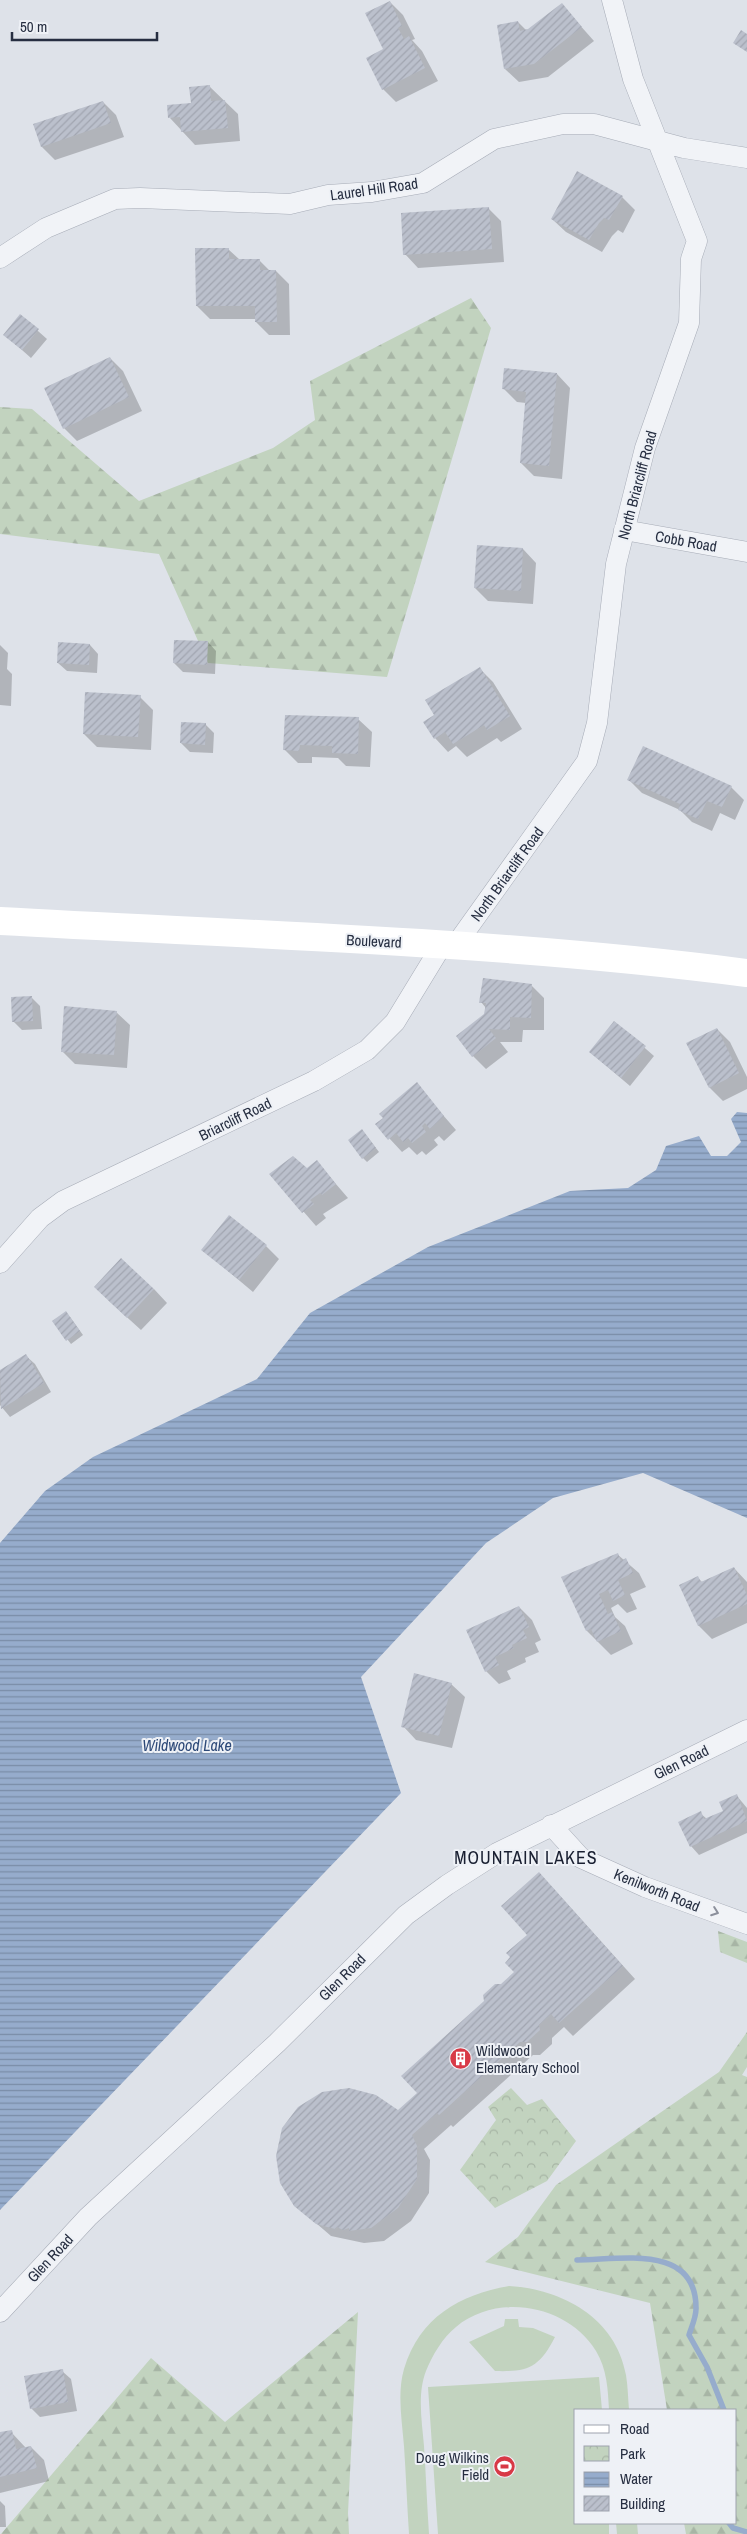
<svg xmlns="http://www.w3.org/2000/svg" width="747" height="2534" viewBox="0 0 747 2534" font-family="'Archivo Narrow',sans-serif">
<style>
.forest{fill:url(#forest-firs)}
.park{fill:url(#park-crowns)}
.pitch{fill:#c2d3bf}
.water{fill:url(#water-rules)}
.shadow{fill:#0003}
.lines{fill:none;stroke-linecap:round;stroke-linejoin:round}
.stream{stroke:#96accc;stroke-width:5.5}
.building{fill:url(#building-hatch)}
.minor-casing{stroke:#a7acb7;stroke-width:21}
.minor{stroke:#f1f3f7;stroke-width:20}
.secondary{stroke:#fff;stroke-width:28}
.oneway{stroke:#8c909c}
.labels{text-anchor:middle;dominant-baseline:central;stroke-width:4;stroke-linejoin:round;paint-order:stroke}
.street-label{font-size:15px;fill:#262e41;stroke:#eef1f6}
.poi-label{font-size:15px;fill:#262e41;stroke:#eef1f6;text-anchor:start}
.water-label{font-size:16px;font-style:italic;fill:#2d4978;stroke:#eef1f6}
.quarter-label{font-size:18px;letter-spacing:1px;fill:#191f31;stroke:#eef1f6}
</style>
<defs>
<pattern id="forest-firs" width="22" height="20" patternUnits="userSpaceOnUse" patternTransform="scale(1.25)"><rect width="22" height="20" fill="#c2d3bf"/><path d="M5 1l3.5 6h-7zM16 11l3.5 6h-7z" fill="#a7b5a5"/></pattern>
<pattern id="park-crowns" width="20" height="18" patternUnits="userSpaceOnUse" patternTransform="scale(1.25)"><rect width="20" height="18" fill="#c2d3bf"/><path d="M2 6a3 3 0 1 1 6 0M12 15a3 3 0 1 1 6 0" fill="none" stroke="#a7b5a5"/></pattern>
<pattern id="water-rules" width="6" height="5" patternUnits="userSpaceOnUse" patternTransform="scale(1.25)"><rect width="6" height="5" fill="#96accc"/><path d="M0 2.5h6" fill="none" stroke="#7a8ca7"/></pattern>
<pattern id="building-hatch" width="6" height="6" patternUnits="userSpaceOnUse" patternTransform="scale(1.25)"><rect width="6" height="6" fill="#bbc0cc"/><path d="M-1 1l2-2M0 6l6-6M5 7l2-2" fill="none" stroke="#a1a5b0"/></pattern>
</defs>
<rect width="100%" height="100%" fill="#dee2e9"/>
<path class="forest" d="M471,298L491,328L387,677L208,663L159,554L0,534V407L32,409L139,501L273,448L315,420L310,381Z
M718,1931L747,1942V1963L720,1952Z
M747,2032V2067L742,2075L747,2077V2534H686L684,2523H736V2410H667L650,2303L485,2262L518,2237L556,2185L719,2072Z
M358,2312L348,2513L349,2534H1L151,2358L225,2422Z"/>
<path class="park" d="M511,2088L527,2105L542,2099L576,2141L547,2181L495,2208L460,2170L496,2120L488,2107Z"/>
<path class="pitch" d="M509,2286C562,2289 616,2318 626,2375C628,2387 628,2399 629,2410H609C608,2390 607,2369 596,2351C568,2305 498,2292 456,2327C443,2337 432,2356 426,2371C417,2394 422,2422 424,2446C426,2476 427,2505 429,2534H409C407,2505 406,2475 404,2446C402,2421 397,2393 404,2369C420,2317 459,2295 509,2286Z
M505,2319H518L519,2327L533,2328L555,2337C539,2368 528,2372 495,2371L469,2342L504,2326Z
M599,2377L602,2410H576V2523H609V2534H438L428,2387Z
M616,2523H637L638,2534H617Z"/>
<path class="water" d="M737,1112L747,1113V1518L643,1473L553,1498L486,1543L361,1677L401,1793L0,2210V1543L45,1491L93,1457L257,1379L310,1313L428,1247L570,1191L628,1188L656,1170L666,1146L699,1136L711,1156H727L741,1142L731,1119Z"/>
<path class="shadow" d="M390,2L403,15L415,39L412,40L422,51L438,81L396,102L383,89Z
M562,5L594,41L548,77L519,82L505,69L518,22L527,31Z
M209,86L238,114L240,141L195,145L170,118L192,104Z
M103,102L116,115L124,137L55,160L42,147L35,125Z
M622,197L635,210L623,233L618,230L612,236L602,252L566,232L552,219Z
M488,208L501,221L504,262L418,268L405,254Z
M228,249L240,260H259L270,271H276L289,284L290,335H269L256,322V319H210L197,306Z
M21,316L47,339L31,358L5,335Z
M110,358L123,371L142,411L77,441L64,428Z
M557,374L570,388L562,479L534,476L521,463L526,403L517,402L504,389Z
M523,549L536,563L533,604L488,601L475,588Z
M208,642L216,651L215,674L183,672L174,663Z
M0,645L8,653L7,669L12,674L11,706L0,705Z
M90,645L98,654L97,673L67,671L58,663Z
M480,669L493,682L522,729L501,742L497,738L467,757L456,746L448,752L435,738L436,716Z
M140,697L153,710L151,750L97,747L84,734Z
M358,719L372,732L370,767L346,766L338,758L312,757V763H298L285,750Z
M205,724L214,733L213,753L190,752L181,743Z
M629,780L731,787L744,800L735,820L720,813L712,831L692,822L680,810L642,793Z
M531,985L544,998V1030H523L522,1042H500L508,1052L486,1069L473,1056L485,1015L486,1008L481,1002Z
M32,998L40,1006L42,1029L22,1030L13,1021Z
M116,1012L130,1025L127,1068L75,1064L62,1051Z
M615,1022L654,1056L630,1086L590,1052Z
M717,1029L730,1042L747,1077V1089L723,1101L710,1088L688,1043Z
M416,1084L456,1130L444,1141L439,1136L434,1140L438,1145L426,1155L422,1151L417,1155L409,1147L402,1152L377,1125Z
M366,1135L379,1152L367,1162L363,1158Z
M317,1162L348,1198L323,1214L326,1218L316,1226L271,1174L307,1170Z
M266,1246L279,1259L253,1292L203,1250Z
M154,1289L167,1303L141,1330L108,1300Z
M70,1317L83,1335L71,1344L54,1322Z
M26,1356L35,1364L51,1392L10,1417L0,1405V1372Z
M617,1554L639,1573L646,1587L630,1594L637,1609L627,1613L618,1604L611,1608L615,1617L625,1626L633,1644L611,1655L587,1631L563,1578Z
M734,1568L747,1582V1623L712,1639L699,1626L680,1586L698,1578L702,1582Z
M519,1607L532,1620L541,1640L535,1643L539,1652L525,1658L526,1662L507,1671L511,1679L499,1684L486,1671Z
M451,1684L465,1697L452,1748L416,1740L403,1726Z
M737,1796L747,1808V1833L699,1855L691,1846L700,1813L707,1819L725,1812Z
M552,1887L635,1979L573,2036L564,2027L552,2038V2044L540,2055H533L453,2127L451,2125L424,2149L430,2160L429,2193L411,2221L384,2241L364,2243L331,2236L295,2205L419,2093L502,1985L515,1972L528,1935Z
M62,2371L71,2379L77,2411L40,2417L31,2408Z
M11,2432L26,2448L31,2447L44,2460L49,2481L0,2493V2434Z
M0,2501L5,2506L6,2527H0Z"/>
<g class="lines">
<path class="stream" d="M577,2260C620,2260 697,2243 696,2309C696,2318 691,2328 689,2335L707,2367L724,2410
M729,2523L733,2528L747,2532"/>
</g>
<path class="building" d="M390,1L402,26L398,28L404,39L409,36L425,68L382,90L366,58L383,49L365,13Z
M562,3L582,27L534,64L504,69L497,25L518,21L520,31L528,29Z
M741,30L747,34V52L733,43Z
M210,85L211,101L225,100L228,128L181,132L180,117L168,118L167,105L191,103L189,87Z
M103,101L111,123L41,147L33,124Z
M577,171L623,196L609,220L604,218L599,223L589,240L551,219Z
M489,207L492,249L403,255L401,213Z
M195,248H229V259H260V270H276L277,322H255V306H196Z
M20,314L39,329L22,350L3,335Z
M110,357L129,397L63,429L44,388Z
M504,368L557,373L549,466L520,463L526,392L502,389Z
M477,545L523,548L521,591L474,588Z
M174,640L208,641L207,665L173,663Z
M58,642L90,644L89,665L57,663Z
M480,667L510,716L487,730L484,725L453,744L445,732L434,739L423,722L434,715L425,700Z
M85,692L141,695L138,737L83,734Z
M285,715L359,717L358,754L332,753V746L300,745L299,751L283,750Z
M181,722L206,723L205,745L180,743Z
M643,746L732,786L722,807L707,801L698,819L678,810L680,804L627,780Z
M483,978L532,984L531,1018L510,1017V1030L489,1029L496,1038L472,1057L456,1036L484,1014L486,1003H479Z
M32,996L33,1021L12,1022L11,997Z
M64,1006L117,1011L114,1055L61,1052Z
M614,1021L646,1046L621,1078L589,1052Z
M717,1028L739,1073L709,1088L686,1043Z
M417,1082L444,1116L430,1129L425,1123L422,1126L426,1132L412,1143L408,1138L403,1142L396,1133L388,1140L375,1124L383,1118L379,1114Z
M362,1129L376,1148L362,1159L348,1140Z
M293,1156L307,1168L317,1160L336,1184L322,1195L320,1193L310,1200L314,1204L302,1213L269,1174Z
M229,1215L267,1245L239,1280L201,1250Z
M121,1258L154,1289L127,1318L94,1287Z
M66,1311L80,1331L66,1341L52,1321Z
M26,1354L44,1383L1,1409L0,1370Z
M618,1553L621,1561L626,1558L633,1573L618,1580L625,1595L613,1601L608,1590L599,1594L608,1614L612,1612L621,1631L597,1642L591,1629L586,1631L561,1577Z
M734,1567L747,1595V1604L698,1626L679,1585L698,1576L701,1582Z
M519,1606L529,1627L523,1630L527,1638L512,1645L514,1648L495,1657L499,1665L485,1672L466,1630Z
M414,1673L452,1683L439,1736L401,1727Z
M737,1794L747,1821L690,1847L678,1822L701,1811L704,1819L723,1811L719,1802Z
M539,1872L623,1966L559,2023L551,2014L539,2025L540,2030L527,2042H520L439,2115L437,2113L412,2135L417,2146V2179L398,2208L371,2228L349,2231V2228L343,2230L337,2227L335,2229L316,2224L294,2206L280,2183L276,2156L282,2128L298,2107L322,2092L349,2088L376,2095L398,2110L417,2093L401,2076L484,2001L483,1995L495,1984H501L514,1972L505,1963L510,1957L506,1953L527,1935L501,1906Z
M63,2369L68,2402L30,2409L24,2376Z
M12,2430L16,2449L31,2446L37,2468L0,2477V2432Z"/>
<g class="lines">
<defs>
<path id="minor" d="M0,258L46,228L115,199L140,198L290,204L328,195L372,192L423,183L494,139L563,124H594L684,148L747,158
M624,530L747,552
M455,946L587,761L597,723L616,564L645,448L689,323L691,259L697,241L633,79L612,0
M0,1263L40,1218L63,1201L314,1081L367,1050L395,1022L442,945
M551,1825L581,1858L645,1887L747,1924
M0,2312L88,2217L277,2043L406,1915L447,1885L497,1853L747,1730"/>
</defs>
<use href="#minor" class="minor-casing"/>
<use href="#minor" class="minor"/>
<path class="secondary" d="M0,921C249,935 499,941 747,973"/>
</g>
<defs><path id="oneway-chevron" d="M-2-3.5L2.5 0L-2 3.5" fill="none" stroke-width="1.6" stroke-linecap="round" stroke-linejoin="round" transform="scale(1.25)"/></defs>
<use class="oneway" href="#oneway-chevron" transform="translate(715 1912) rotate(20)"/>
<defs>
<symbol id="building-disc" viewBox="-11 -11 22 22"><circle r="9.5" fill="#d83946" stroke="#eef1f6"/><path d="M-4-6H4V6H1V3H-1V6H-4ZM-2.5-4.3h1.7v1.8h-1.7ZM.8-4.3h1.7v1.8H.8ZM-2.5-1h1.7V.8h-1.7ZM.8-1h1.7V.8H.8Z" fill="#fff"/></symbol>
<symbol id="stadium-disc" viewBox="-11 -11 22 22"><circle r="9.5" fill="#d83946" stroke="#eef1f6"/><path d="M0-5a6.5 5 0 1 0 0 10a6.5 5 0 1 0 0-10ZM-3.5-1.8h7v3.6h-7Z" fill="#fff"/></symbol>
</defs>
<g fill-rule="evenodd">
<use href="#building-disc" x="448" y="2046" width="25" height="25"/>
<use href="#stadium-disc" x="492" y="2454" width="25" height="25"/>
</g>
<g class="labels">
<g class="street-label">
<text transform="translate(374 189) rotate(-8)">Laurel Hill Road</text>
<text transform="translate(637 485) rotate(-75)">North Briarcliff Road</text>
<text transform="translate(686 541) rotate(10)">Cobb Road</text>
<text transform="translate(507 874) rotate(-54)">North Briarcliff Road</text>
<text transform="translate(374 941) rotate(3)">Boulevard</text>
<text transform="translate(235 1119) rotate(-26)">Briarcliff Road</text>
<text transform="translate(681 1762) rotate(-26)">Glen Road</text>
<text transform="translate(657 1890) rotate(22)">Kenilworth Road</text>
<text transform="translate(342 1977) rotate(-45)">Glen Road</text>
<text transform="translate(50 2258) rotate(-47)">Glen Road</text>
</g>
<g class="poi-label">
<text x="476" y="2050">Wildwood<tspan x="476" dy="17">Elementary School</tspan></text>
<text x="489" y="2457" text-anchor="end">Doug Wilkins<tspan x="489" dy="17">Field</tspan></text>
</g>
<g class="water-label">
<text x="187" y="1745">Wildwood Lake</text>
</g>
<g class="quarter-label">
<text x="526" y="1857">MOUNTAIN LAKES</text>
</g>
</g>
<rect x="574" y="2409" width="162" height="115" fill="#eef1f6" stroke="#9ea3ae"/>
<rect x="584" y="2425" width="25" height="8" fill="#ffffff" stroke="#9ea3ae"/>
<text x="620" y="2434" font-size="15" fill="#262e41">Road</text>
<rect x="584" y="2446" width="25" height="15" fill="url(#park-crowns)" stroke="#9ea3ae"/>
<text x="620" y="2459" font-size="15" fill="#262e41">Park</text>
<rect x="584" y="2472" width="25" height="15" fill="url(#water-rules)" stroke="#9ea3ae"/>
<text x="620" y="2484" font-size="15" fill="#262e41">Water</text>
<rect x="584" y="2496" width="25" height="15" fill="url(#building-hatch)" stroke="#9ea3ae"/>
<text x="620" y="2509" font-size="15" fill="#262e41">Building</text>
<path d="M12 32v8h145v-8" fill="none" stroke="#262e41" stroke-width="2.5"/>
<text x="20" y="32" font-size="15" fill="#262e41" stroke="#eef1f6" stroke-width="4" paint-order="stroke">50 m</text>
</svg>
